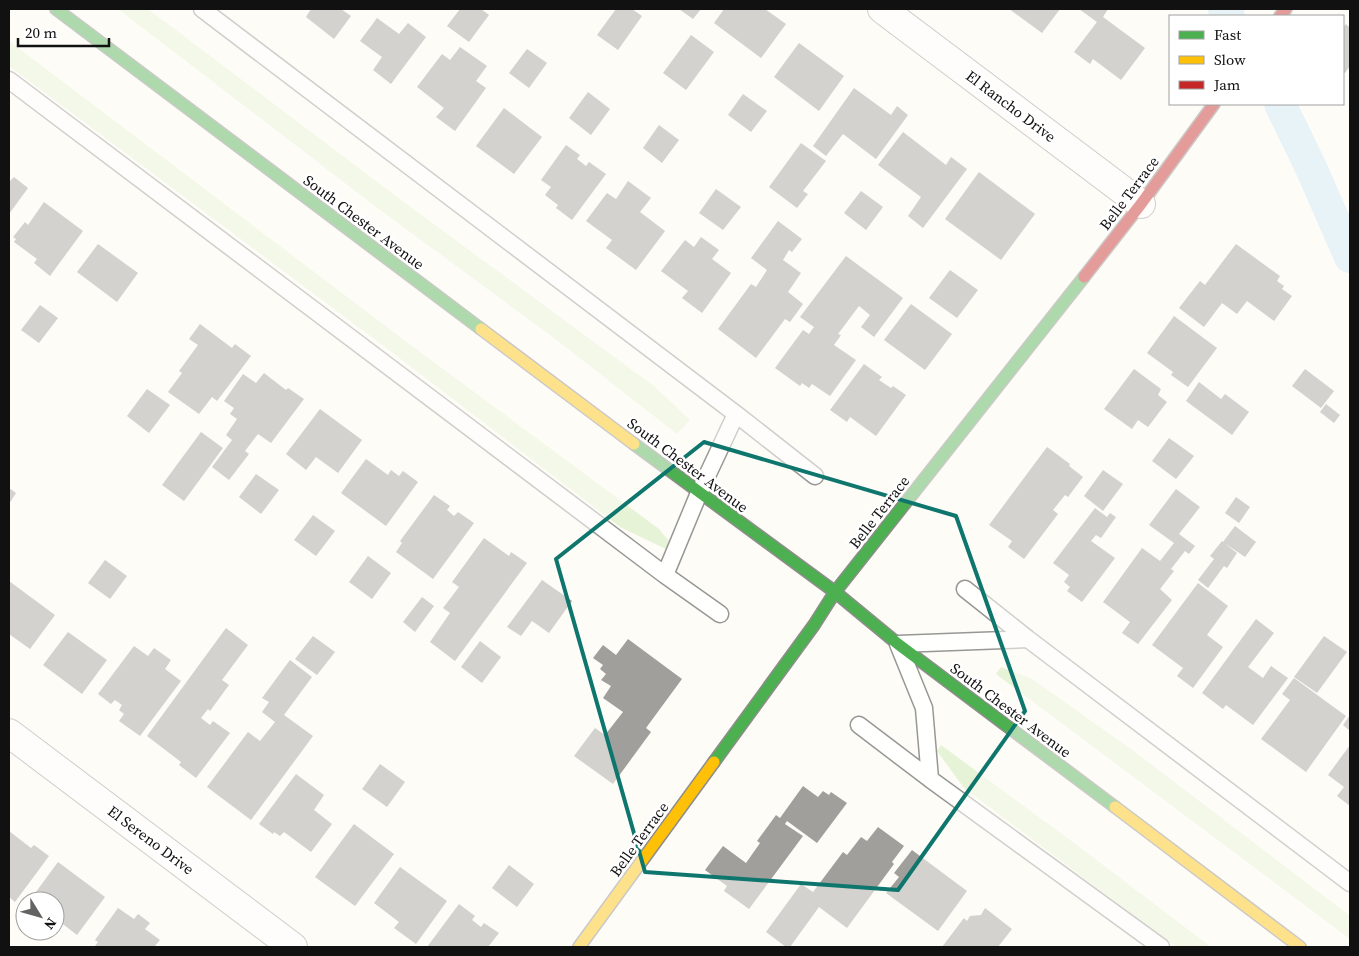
<svg xmlns="http://www.w3.org/2000/svg" width="1359" height="956" viewBox="0 0 1359 956" font-family="'Source Serif 4',serif">
<style>
.green{fill:#e7f3d7}
.lines{fill:none;stroke-linecap:round;stroke-linejoin:round}
.canal{stroke:#cde8f7;stroke-width:32}
.building{fill:#a19f9c}
.lane-casing{stroke:#979795;stroke-width:19}
.street-casing{stroke:#979795;stroke-width:30}
.fast-casing{stroke:#8e8d8b;stroke-width:14}
.slow-casing{stroke:#8e8d8b;stroke-width:14}
.jam-casing{stroke:#8e8d8b;stroke-width:14}
.lane{stroke:#fffffe;stroke-width:16}
.street{stroke:#fffffe;stroke-width:28}
.fast{stroke:#4caf50;stroke-width:11}
.slow{stroke:#ffc107;stroke-width:11}
.jam{stroke:#c62828;stroke-width:11}
.marked{fill:none;stroke:#0f766e;stroke-width:4;stroke-linejoin:round}
.labels{text-anchor:middle;dominant-baseline:central;stroke-width:5;stroke-linejoin:round;paint-order:stroke}
.street-label{font-size:15px;fill:#111;stroke:#fff}
</style>
<rect width="100%" height="100%" fill="#fdfcf7"/>
<path class="green" d="M118,9H148L397,197L655,387L690,420L677,434L558,341L379,209Z
M9,41L412,346L659,529L674,547L670,551L620,527L385,347L9,66Z
M1001,667L1032,679L1131,749L1350,916V939L996,674Z
M941,745L1078,846L1211,947H1176L964,788L937,751Z"/>
<g class="lines">
<path class="canal" d="M1224,9L1229,16
M1280,104L1312,170L1350,257"/>
</g>
<path class="building" d="M311,9H341L351,16L334,39L306,17Z
M460,9H481L489,15L469,42L447,26Z
M616,9H632L642,16L618,50L597,35Z
M679,9H701L693,19Z
M724,9H765L786,24L761,58L714,23Z
M1009,9H1060L1042,33Z
M1079,9H1108L1103,17L1145,48L1121,80L1093,59L1090,64L1074,52L1097,22Z
M377,18L399,34L408,23L426,37L391,84L373,70L382,57L360,41Z
M1346,24L1350,28V66L1345,73L1343,72V28Z
M691,35L714,52L686,90L663,73Z
M799,43L844,76L819,111L774,77Z
M460,47L487,66L476,81L486,88L455,131L436,117L444,108L417,87L442,54L450,60Z
M527,49L547,63L529,88L509,73Z
M854,88L891,115L897,106L908,115L876,159L843,134L826,156L813,146Z
M588,92L610,109L591,135L569,118Z
M743,94L767,111L751,132L728,115Z
M504,108L542,137L514,174L476,146Z
M659,125L679,140L662,163L643,148Z
M903,132L946,165L951,157L967,169L923,228L908,216L921,197L878,165Z
M801,143L826,161L803,191L808,194L797,208L769,187Z
M566,145L580,155L577,159L586,166L589,162L606,174L572,220L556,208L558,205L545,195L551,187L541,180Z
M979,172L1035,214L1001,260L945,219Z
M14,177L28,188L9,214V180L10,181Z
M628,181L651,198L640,212L665,231L636,270L606,248L612,240L586,221L607,193L616,199Z
M716,189L741,207L723,230L699,213Z
M861,191L883,207L866,230L844,213Z
M44,202L83,231L50,276L34,263L37,259L14,242L16,239L13,237L25,222L28,225Z
M778,221L802,239L792,252L789,250L783,260L801,273L788,292L803,304L790,322L785,319L756,358L718,329L751,284L756,287L767,270L751,258Z
M701,237L719,250L712,259L731,273L702,313L682,298L688,291L661,271L685,240L694,247Z
M98,244L138,273L117,302L77,272Z
M1236,244L1280,276L1277,281L1284,286L1282,289L1292,296L1274,321L1247,301L1237,314L1222,303L1204,327L1179,308L1200,281L1205,285Z
M846,256L903,298L874,337L861,327L870,315L859,306L838,334L841,335L834,345L856,360L830,396L812,384L809,388L802,383L800,386L775,368L803,330L809,334L814,327L800,317Z
M950,270L978,290L957,318L929,298Z
M911,304L952,334L925,370L884,340Z
M40,305L58,318L39,343L21,330Z
M1174,316L1217,348L1188,387L1171,375L1173,372L1147,353Z
M200,324L232,348L235,344L251,356L217,401L212,397L199,414L168,392L182,373L179,371L198,345L189,339Z
M864,364L882,377L879,380L891,388L893,386L906,395L876,436L850,417L847,422L830,410Z
M1134,369L1161,389L1158,395L1167,402L1148,427L1138,420L1132,429L1104,409Z
M1305,369L1334,391L1321,408L1292,386Z
M264,373L286,390L288,388L304,399L271,443L258,434L245,451L249,454L229,480L212,467L232,440L226,435L237,419L230,414L234,408L224,401L243,374L256,383Z
M1199,382L1221,399L1225,394L1249,412L1232,435L1186,401Z
M147,389L170,405L149,433L127,416Z
M1326,404L1340,415L1334,423L1320,412Z
M320,409L362,440L338,473L316,457L306,470L286,454Z
M201,432L223,448L184,501L162,485Z
M1169,438L1194,456L1176,479L1152,461Z
M1047,447L1070,464L1069,466L1083,477L1068,497L1065,495L1053,510L1058,514L1024,559L1008,547L1012,541L989,525Z
M366,459L388,475L391,470L399,476L403,471L418,482L386,526L341,493Z
M1103,470L1123,484L1103,511L1084,496Z
M256,474L279,490L261,514L239,497Z
M9,488L16,493L9,504Z
M1176,489L1200,507L1179,534L1195,546L1189,554L1185,551L1171,569L1174,571L1160,589L1172,600L1138,644L1122,633L1130,622L1103,602L1142,548L1160,561L1174,543L1149,525Z
M434,495L450,506L447,510L454,516L458,512L474,523L433,579L396,552L402,543L400,541Z
M1236,497L1250,507L1239,523L1225,513Z
M1095,508L1107,517L1110,513L1116,517L1101,538L1096,535L1091,541L1115,558L1082,602L1067,591L1070,587L1064,582L1069,575L1053,563Z
M313,515L335,531L316,556L294,540Z
M1235,526L1256,542L1245,557L1223,542Z
M484,538L509,556L511,552L527,563L455,661L430,642L450,613L443,608L459,587L452,582Z
M1222,541L1237,553L1227,568L1224,566L1208,588L1198,580L1214,559L1210,556Z
M368,556L391,573L372,599L349,582Z
M105,560L127,576L110,599L88,583Z
M542,580L572,601L549,633L532,621L521,636L507,627Z
M9,581L55,615L30,649L9,634Z
M1198,583L1228,606L1207,635L1223,647L1193,688L1177,676L1183,668L1152,645Z
M422,597L434,606L415,632L403,622Z
M1256,619L1274,633L1248,667L1263,678L1271,666L1288,678L1253,725L1226,705L1223,709L1202,693Z
M226,628L248,645L222,680L229,685L210,711L208,709L201,718L210,725L213,721L230,733L196,778L179,765L181,762L147,736Z
M68,632L107,660L82,694L43,665Z
M313,636L335,652L317,675L295,659Z
M1324,636L1347,652L1317,693L1294,677Z
M628,639L682,679L646,728L651,732L613,784L574,756L595,728L605,735L623,712L603,698L611,686L601,680L606,674L600,669L603,665L593,658L603,645L616,655Z
M480,641L501,657L482,683L461,667Z
M134,646L148,656L154,648L171,660L165,669L181,681L140,736L119,721L124,714L119,710L122,705L115,700L111,704L98,694Z
M290,660L312,677L284,715L313,736L251,820L207,787L248,732L260,741L275,722L262,712L269,702L262,698Z
M1294,678L1346,716L1306,772L1261,739L1290,700L1282,694Z
M1350,715V731L1343,725Z
M1350,745V806L1337,796L1344,787L1328,775Z
M380,764L405,782L387,807L362,789Z
M296,774L324,795L314,810L332,824L311,852L284,832L280,836L274,832L273,834L259,824Z
M803,786L818,797L823,791L829,795L831,792L847,803L817,843L787,821L785,824L803,836L749,909L724,891L727,886L705,870L723,846L746,863L760,843L757,841L776,815L780,818Z
M354,824L394,854L355,906L315,877Z
M878,827L904,846L892,862L894,864L847,928L819,907L790,947H786L766,932L801,884L813,892L843,852L847,855L861,837L867,841Z
M9,831L31,848L34,845L49,856L15,902L9,897Z
M912,850L967,891L938,931L886,893L899,877L894,873Z
M58,862L105,897L77,935L55,918V901H32L30,900Z
M509,865L534,884L517,907L492,888Z
M400,867L447,901L416,944L394,928L399,922L374,903Z
M459,904L475,916L472,920L481,927L484,923L499,933L488,947H427Z
M118,908L134,919L138,914L150,923L145,929L160,940L154,947H97L95,946L98,942L95,940Z
M985,908L1012,929L998,947H942L964,918L967,921L970,916L981,915Z"/>
<g class="lines">
<defs>
<path id="lane" d="M9,80L665,575L699,493L736,414L202,9
M736,414L815,476
M665,575L720,614
M965,589L1028,639L1350,883
M1028,639L898,644L924,708L930,779L1161,947
M859,725L930,779"/>
<path id="street" d="M882,9L1141,204
M9,733L293,947"/>
<path id="fast" d="M56,9L481,329
M634,444L835,592L898,644L1115,807
M714,762L814,625L835,592L1084,277"/>
<path id="slow" d="M481,329L634,444
M1115,807L1300,947
M579,947L714,762"/>
<path id="jam" d="M1280,16L1286,9
M1084,277L1141,204L1214,104"/>
</defs>
<use href="#lane" class="lane-casing"/>
<use href="#street" class="street-casing"/>
<use href="#fast" class="fast-casing"/>
<use href="#slow" class="slow-casing"/>
<use href="#jam" class="jam-casing"/>
<use href="#lane" class="lane"/>
<use href="#street" class="street"/>
<use href="#fast" class="fast"/>
<use href="#slow" class="slow"/>
<use href="#jam" class="jam"/>
</g>
<path d="M0 0H1359V956H0ZM704,442L956,516L1025,711L898,890L645,872L556,559Z" fill="#fdfcf7" fill-opacity=".55" fill-rule="evenodd"/>
<path class="marked" d="M704,442L956,516L1025,711L898,890L645,872L556,559Z"/>
<g class="labels">
<g class="street-label">
<text transform="translate(1011 106) rotate(37)">El Rancho Drive</text>
<text transform="translate(1129 193) rotate(-53)">Belle Terrace</text>
<text transform="translate(364 222) rotate(37)">South Chester Avenue</text>
<text transform="translate(688 465) rotate(37)">South Chester Avenue</text>
<text transform="translate(879 512) rotate(-52)">Belle Terrace</text>
<text transform="translate(1011 710) rotate(37)">South Chester Avenue</text>
<text transform="translate(639 839) rotate(-54)">Belle Terrace</text>
<text transform="translate(151 840) rotate(37)">El Sereno Drive</text>
</g>
</g>
<rect width="1359" height="956" fill="none" stroke="#111111" stroke-width="20"/>
<rect x="1169" y="15" width="175" height="90" fill="#ffffff" stroke="#a0a0a0"/>
<rect x="1179" y="31" width="25" height="8" fill="#4caf50" stroke="#a0a0a0"/>
<text x="1214" y="40" font-size="15" fill="#111111">Fast</text>
<rect x="1179" y="56" width="25" height="8" fill="#ffc107" stroke="#a0a0a0"/>
<text x="1214" y="65" font-size="15" fill="#111111">Slow</text>
<rect x="1179" y="81" width="25" height="8" fill="#c62828" stroke="#a0a0a0"/>
<text x="1214" y="90" font-size="15" fill="#111111">Jam</text>
<g transform="translate(40 916) rotate(127)"><circle r="24" fill="#ffffff" stroke="#a0a0a0"/>
<path d="M0-4L9 19L0 12L-9 19Z" fill="#646362"/>
<text y="-8" font-size="14" font-weight="bold" text-anchor="middle" fill="#111111">N</text>
</g>
<path d="M18 38v8h91v-8" fill="none" stroke="#111111" stroke-width="2.5"/>
<text x="25" y="38" font-size="15" fill="#111111" stroke="#ffffff" stroke-width="4" paint-order="stroke">20 m</text>
</svg>
